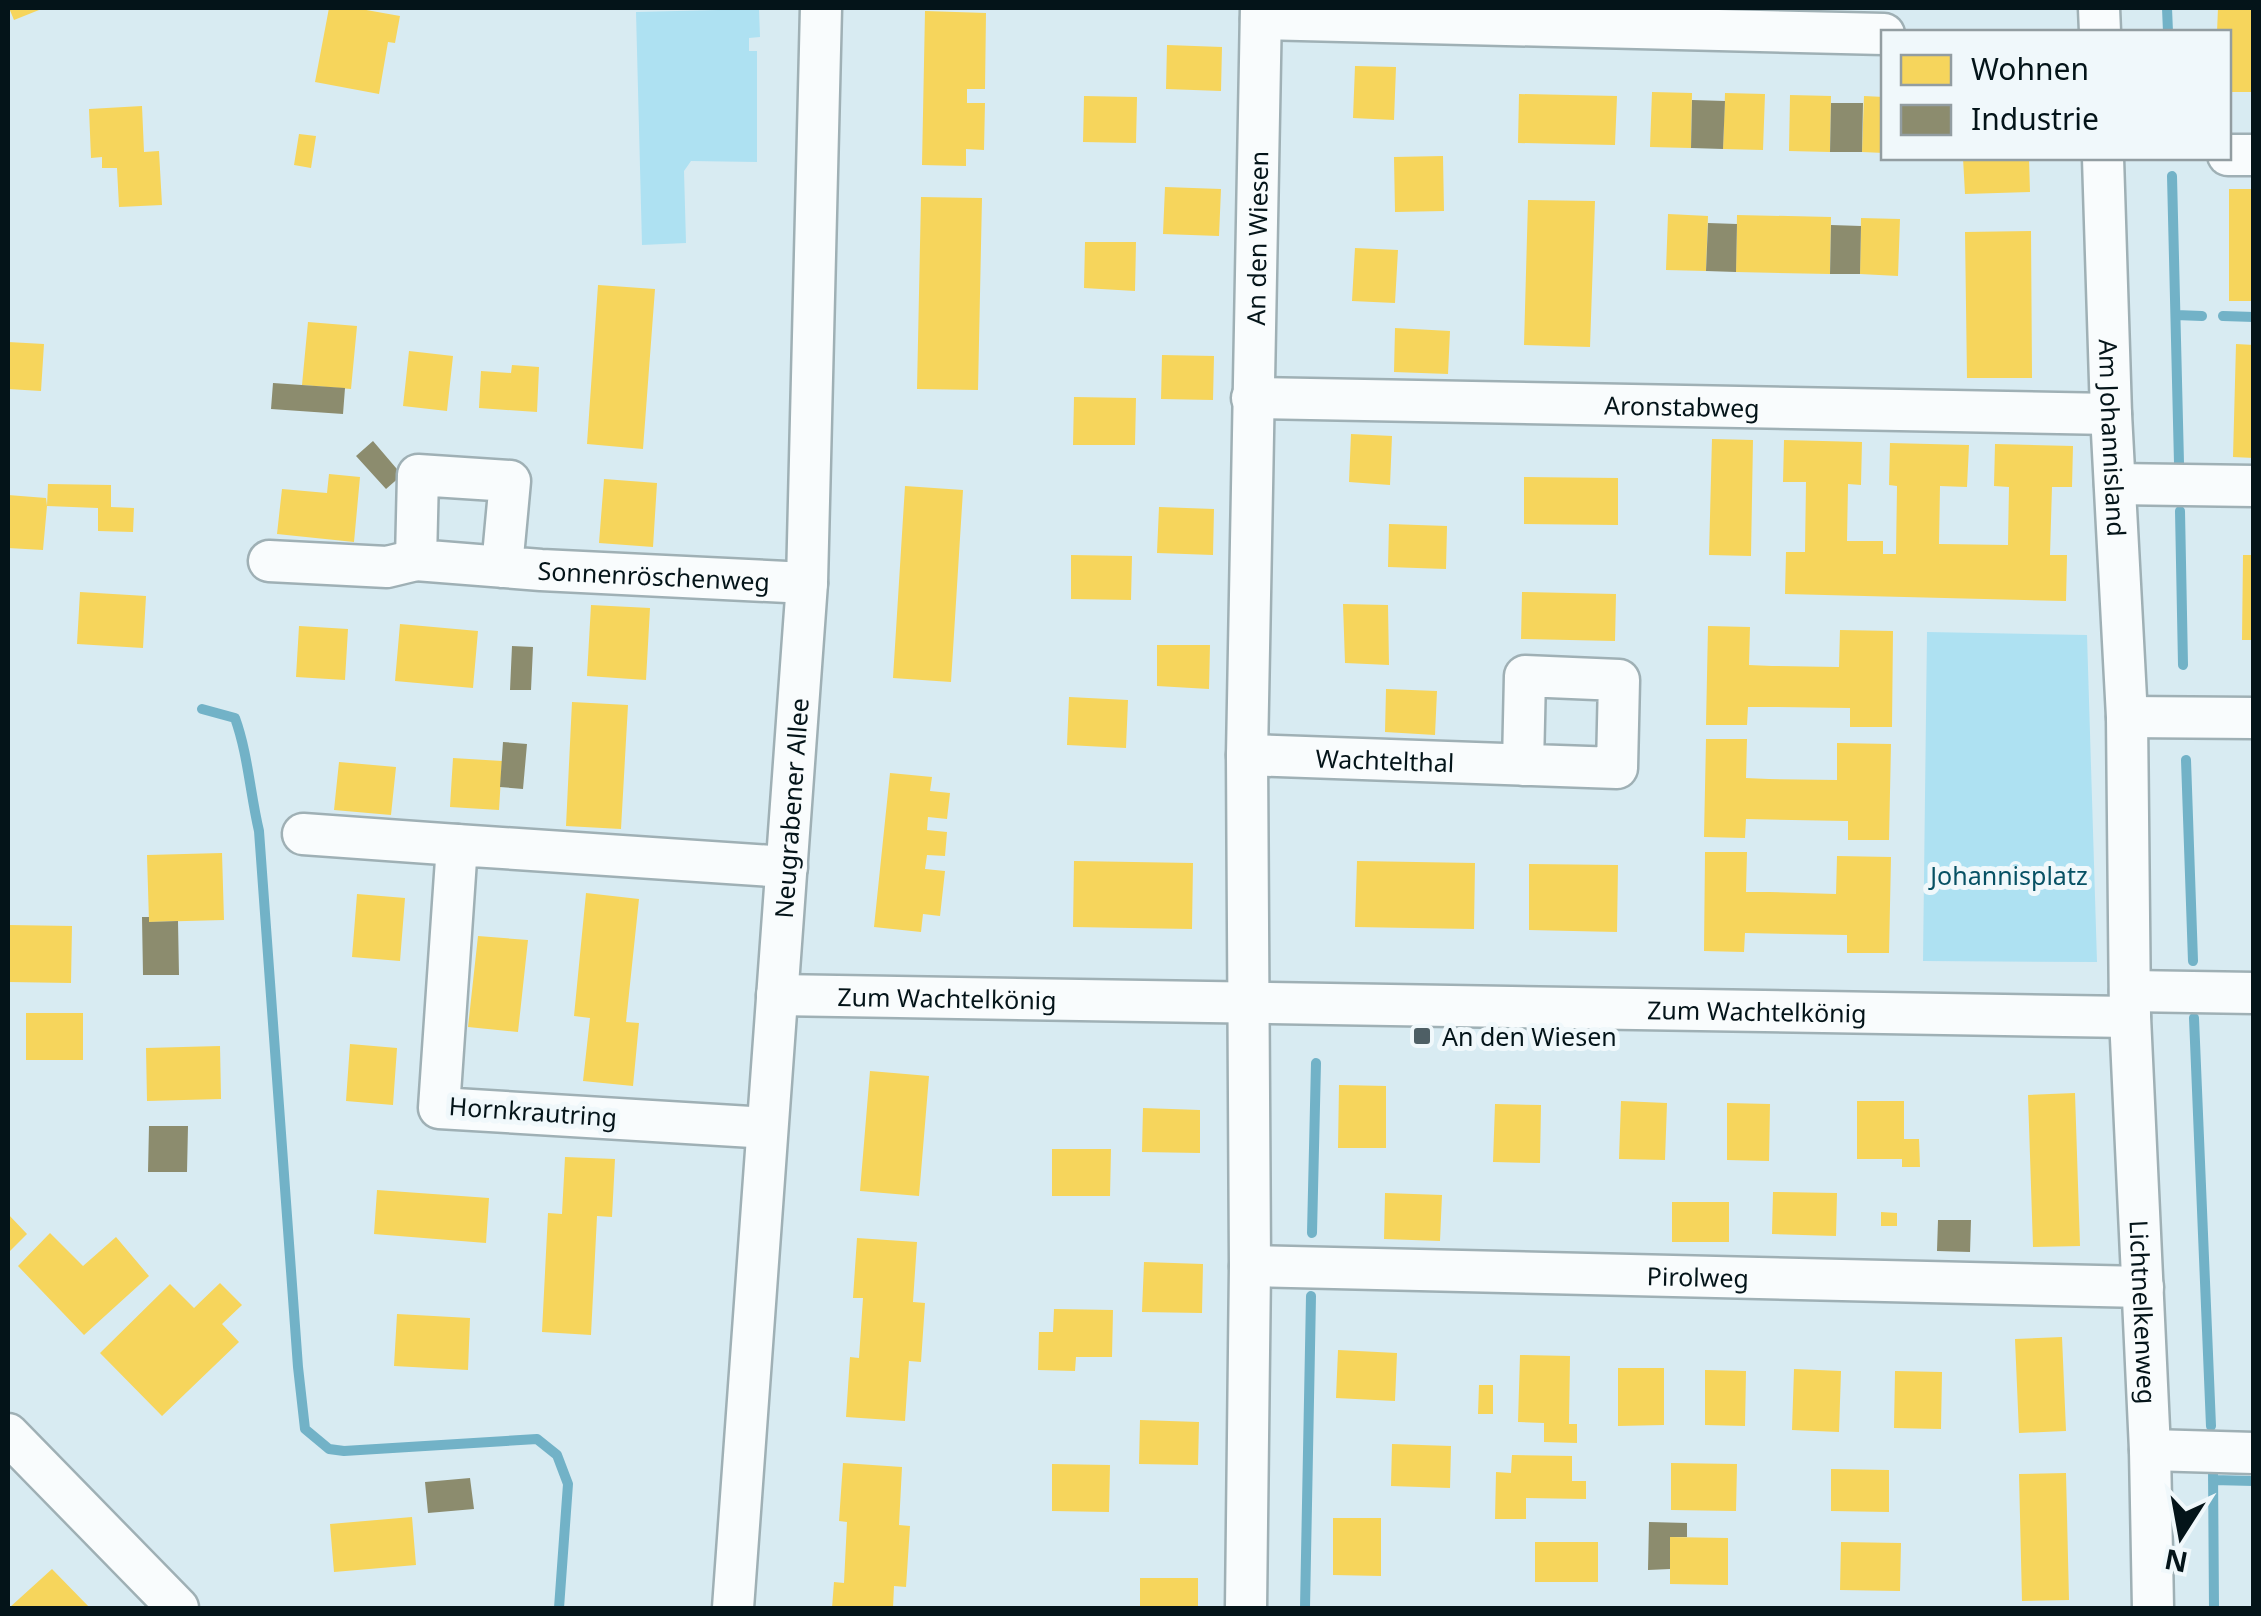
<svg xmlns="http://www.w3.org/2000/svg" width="2261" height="1616" viewBox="0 0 2261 1616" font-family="'Noto Sans',sans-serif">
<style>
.green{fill:#aee1f2}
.homes{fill:#f6d55c}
.industry{fill:#8c8c6e}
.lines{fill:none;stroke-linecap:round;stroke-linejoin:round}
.stream{stroke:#72b2c7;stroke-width:10}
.street-casing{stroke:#9fb0b5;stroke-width:45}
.street{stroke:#f9fcfd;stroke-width:40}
.poi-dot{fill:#4e5f65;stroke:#f0f8fb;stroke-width:4}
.labels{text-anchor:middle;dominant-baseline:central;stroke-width:10;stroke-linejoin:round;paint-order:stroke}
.street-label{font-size:25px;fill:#041419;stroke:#f0f8fb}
.park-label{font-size:25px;fill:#075164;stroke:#f0f8fb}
.poi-label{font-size:25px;fill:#041419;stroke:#f0f8fb;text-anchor:start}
</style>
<rect width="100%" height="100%" fill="#d8ebf2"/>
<path class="green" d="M759,9L760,37L749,38V51H757V162L691,161L684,171L686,243L642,245L636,12Z
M1927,632L2087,635L2097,962L1923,961Z"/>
<path class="homes" d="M9,8H44L14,20Z
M329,8H355L400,16L395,43L388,42L379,94L315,82Z
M2218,8H2254V92H2228V32H2217Z
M925,11L986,13L985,89H967V103H985L984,150L966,149V166L922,165Z
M1167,45L1222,47L1221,91L1166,89Z
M1355,66L1396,67L1394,120L1353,118Z
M1652,92L1692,93L1691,148L1650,147Z
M1725,93L1765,94L1763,150L1723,149Z
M1519,94L1617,96L1615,145L1518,143Z
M1790,95L1831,96L1830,152L1789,151Z
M1084,96L1137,97L1136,143L1083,142Z
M1864,96L1884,97V153L1862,152Z
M142,106L144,152L159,151L162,205L119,207L117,168H102V157L91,158L89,109Z
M299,134L316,136L311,168L294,165Z
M1443,156L1444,211L1395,212L1394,157Z
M1963,158H2029L2030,192L1965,194Z
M1165,187L1221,189L1219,236L1163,234Z
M2229,189H2254V301H2229Z
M921,197L982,198L978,390L917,389Z
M1528,200L1595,201L1590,347L1524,345Z
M1668,214L1708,216L1706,271L1666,270Z
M1737,215L1831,217L1830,274L1736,272Z
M1861,218L1900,219L1898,276L1860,274Z
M2031,231L2032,378H1967L1965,232Z
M1085,242H1136L1135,291L1084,288Z
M1355,248L1398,250L1395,303L1352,301Z
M598,285L655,289L643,449L587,444Z
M308,322L357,326L351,389L302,385Z
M1395,328L1450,331L1448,374L1394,372Z
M8,342L44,344L41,391L8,389Z
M2236,344L2254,345V458L2233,457Z
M409,351L453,356L447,411L403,406Z
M1162,355L1214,356L1213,400L1161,399Z
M512,365L539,367L537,412L479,408L481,371L511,373Z
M1074,397L1136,398L1135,445H1073Z
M1351,434L1392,436L1390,485L1349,482Z
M1712,439L1753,440L1751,556L1709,555Z
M1784,440L1862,442L1861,485L1848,484L1847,541H1883V554H1896L1897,486L1889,485L1890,443L1969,445L1967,487L1940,486L1939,544L2008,545L2009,487L1994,486L1995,444L2073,446L2072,487H2052L2050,555H2067L2066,601L1785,594L1786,552H1805L1806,482H1783Z
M329,474L360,477L354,542L277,534L282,489L327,493Z
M1524,477L1618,478V525L1524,524Z
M604,479L657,483L653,547L599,543Z
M48,484L111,485V507L134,508L133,532L98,531V508L47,506L43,550L8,548V495L46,498L47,506Z
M905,486L963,490L951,682L893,678Z
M1159,507L1214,509L1213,555L1157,553Z
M1389,524L1447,526L1446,569L1388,567Z
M1071,555L1132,556L1131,600L1071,599Z
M2243,555H2254V640H2242Z
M80,592L146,596L143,648L77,644Z
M1522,592L1616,594L1615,641L1521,639Z
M1343,604L1388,605L1389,665L1345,663Z
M591,605L650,608L646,680L587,676Z
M400,624L478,631L473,688L395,681Z
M299,626L348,629L345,680L296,677Z
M1708,626L1750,627L1749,665L1772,666L1839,667L1840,630L1893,631L1892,727H1850V708L1771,707H1748L1747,725H1706Z
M1157,645H1210L1209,689L1157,686Z
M1386,689L1437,691L1435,735L1385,732Z
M1069,697L1128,700L1126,748L1067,745Z
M572,702L628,705L621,829L566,826Z
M1706,739H1747L1746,778L1769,779L1837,780V743L1891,744L1889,840H1848V821L1746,819L1745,838L1704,837Z
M453,758L502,761L499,810L450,807Z
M339,762L396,767L391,815L334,810Z
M890,773L932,777L930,791L950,793L947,819L928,817L927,830L947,832L945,856L927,855L925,869L945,871L940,916L923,914L921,932L874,927Z
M1705,852H1747L1746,892H1769L1836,894L1837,856L1891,857L1889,953H1847V935L1745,933L1744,952L1704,951Z
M222,853L224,920L149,922L147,855Z
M1074,861L1193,863L1192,929L1073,927Z
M1357,861L1475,863L1474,929L1355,927Z
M1529,864L1618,865L1617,932L1529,930Z
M586,893L639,899L626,1022L639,1023L633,1086L583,1081L590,1018L574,1016Z
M357,894L405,898L400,961L352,957Z
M9,925L72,926L71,983L8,982Z
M478,936L528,940L518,1032L468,1027Z
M26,1013H83V1060H26Z
M350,1044L397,1048L393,1105L346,1101Z
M220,1046L221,1099L147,1101L146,1048Z
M870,1071L929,1076L919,1196L860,1191Z
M1339,1085L1386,1086V1148H1338Z
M2075,1093L2080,1246L2033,1247L2028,1095Z
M1621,1101L1667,1103L1665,1160L1619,1159Z
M1857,1101H1904V1139H1919L1920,1167H1902V1159H1857Z
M1727,1103L1770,1104L1769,1161L1727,1160Z
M1495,1104L1541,1105L1540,1163L1493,1162Z
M1143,1108L1200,1110V1153L1142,1152Z
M1052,1149H1111L1110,1196H1052Z
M565,1157L615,1159L612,1217L597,1216L591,1335L542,1332L548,1213L562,1214Z
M377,1190L489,1198L486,1243L374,1234Z
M1773,1192L1837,1193L1836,1236L1772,1234Z
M1385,1193L1442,1195L1440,1241L1384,1239Z
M1672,1202H1729V1242H1672Z
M1881,1212L1897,1213V1226H1881Z
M8,1214L27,1234L8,1253Z
M50,1233L83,1266L116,1237L149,1276L84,1335L18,1266Z
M857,1238L917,1242L913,1302L925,1303L921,1362L909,1361L905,1421L846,1417L850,1357L859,1358L863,1298H853Z
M1144,1262L1203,1264L1202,1313L1142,1312Z
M220,1283L242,1305L222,1324L239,1342L162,1416L100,1353L170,1284L194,1308Z
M1054,1309L1113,1310L1112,1357H1076L1075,1371L1038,1370L1039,1332H1053Z
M397,1314L470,1318L468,1370L394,1366Z
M2062,1337L2066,1431L2019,1433L2015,1339Z
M1338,1350L1397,1353L1395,1401L1336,1398Z
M1520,1355L1570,1356L1569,1424H1577V1443L1544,1442V1423L1518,1422Z
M1618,1368H1664V1425L1618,1426Z
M1794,1369L1841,1371L1839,1432L1792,1430Z
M1705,1370L1746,1371L1745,1426L1705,1425Z
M1895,1371L1942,1372L1941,1429L1894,1428Z
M1479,1385H1493V1414H1478Z
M1140,1420L1199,1422L1198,1465L1139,1464Z
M1392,1444L1451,1446L1450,1488L1391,1486Z
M1512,1455L1572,1456V1481H1586V1499L1526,1498V1519H1495L1496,1472L1511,1473Z
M843,1463L902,1467L899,1525L910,1526L906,1587L894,1586L893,1608H832L834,1582L844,1583L847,1522L839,1521Z
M1671,1463L1737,1464L1736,1511L1671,1510Z
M1052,1464L1110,1465L1109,1512L1052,1511Z
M1831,1469L1889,1470V1512L1831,1511Z
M2066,1473L2069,1600L2022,1601L2019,1474Z
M412,1517L416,1565L334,1572L330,1524Z
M1333,1518H1381V1576L1333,1575Z
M1670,1537L1728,1538V1585L1670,1584Z
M1535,1542H1598V1582H1535Z
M1841,1542L1901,1543L1900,1591L1840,1590Z
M52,1569L90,1608H9Z
M1140,1578H1198V1608H1140Z"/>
<path class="industry" d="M1692,100L1725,101L1723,149L1691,148Z
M1831,103H1863L1862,152H1830Z
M1708,223L1737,224L1736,272L1706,271Z
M1831,225L1861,226L1860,274H1830Z
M273,383L345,388L343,414L271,409Z
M373,441L402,475L386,489L356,456Z
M512,646L533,647L531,690H510Z
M503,742L527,744L523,789L500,787Z
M142,917H149V922L178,921L179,975H143Z
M149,1126H188L187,1172H148Z
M1938,1220H1971L1970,1252L1937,1251Z
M470,1478L474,1509L428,1513L425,1482Z
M1649,1522L1687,1523V1537H1670V1569L1648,1570Z"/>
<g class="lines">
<path class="stream" d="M2167,8L2168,32
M2172,176L2179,463
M2176,315L2202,316
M2223,316L2254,317
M2180,511L2183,665
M202,709L235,718C248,754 250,793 259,831L298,1367L305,1429L329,1449L344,1451L537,1439L557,1455L568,1484L559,1608
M2186,760L2193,961
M2194,1018L2211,1426
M1312,1233L1316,1063
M2213,1468L2214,1608
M2213,1480L2254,1481
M1305,1608L1311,1296"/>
<defs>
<g id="street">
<path d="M2099,8L2100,32"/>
<path d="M1261,19L1884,34"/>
<path d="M2228,155H2254"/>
<path id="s1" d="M2103,158L2111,414L2127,717L2130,1017L2150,1450L2153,1608"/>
<path id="s2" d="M1252,398L2111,414"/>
<path d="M2115,484L2254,486"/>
<path d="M269,561L387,567L416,560"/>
<path id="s3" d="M502,567L510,481L418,475L416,560L541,570L807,583"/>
<path d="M2127,717L2254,718"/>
<path id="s4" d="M1247,755L1617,768L1619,680L1525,676L1523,765"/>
<path d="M303,834L457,845"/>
<path d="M2130,991L2254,993"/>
<path id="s5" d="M777,995L2130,1017"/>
<path d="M767,1128L439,1108L457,845L787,867"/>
<path id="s6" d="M1250,1266L2143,1287"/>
<path d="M8,1434L178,1608"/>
<path d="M2150,1450L2254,1453"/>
<path id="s7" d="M733,1608L807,583L821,8"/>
<path id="s8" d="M1246,1608L1250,1266L1247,755L1261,8"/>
</g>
</defs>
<use href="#street" class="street-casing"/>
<use href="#street" class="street"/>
</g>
<rect class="poi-dot" x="1412" y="1026" width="20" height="20" rx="5"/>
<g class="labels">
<g class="street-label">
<text stroke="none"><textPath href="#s8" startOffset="1370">An den Wiesen</textPath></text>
<text stroke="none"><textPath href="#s2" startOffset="430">Aronstabweg</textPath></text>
<text stroke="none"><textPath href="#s1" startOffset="280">Am Johannisland</textPath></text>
<text stroke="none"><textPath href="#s3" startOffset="502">Sonnenröschenweg</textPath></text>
<text stroke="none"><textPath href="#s4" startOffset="138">Wachtelthal</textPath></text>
<text stroke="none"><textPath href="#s7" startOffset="802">Neugrabener Allee</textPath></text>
<text stroke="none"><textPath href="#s5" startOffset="170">Zum Wachtelkönig</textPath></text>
<text stroke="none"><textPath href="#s5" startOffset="980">Zum Wachtelkönig</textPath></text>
<text transform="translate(533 1111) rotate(4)">Hornkrautring</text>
<text stroke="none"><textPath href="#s6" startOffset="448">Pirolweg</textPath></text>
<text stroke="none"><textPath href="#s1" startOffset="1155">Lichtnelkenweg</textPath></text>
</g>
<g class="park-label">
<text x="2009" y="875">Johannisplatz</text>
</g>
<g class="poi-label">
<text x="1442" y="1036">An den Wiesen</text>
</g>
</g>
<rect width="2261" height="1616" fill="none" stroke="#041419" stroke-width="20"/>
<rect x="1881" y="30" width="350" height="130" fill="#f0f8fb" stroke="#929da1" stroke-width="2.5"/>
<rect x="1901" y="55" width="50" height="30" fill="#f6d55c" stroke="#929da1" stroke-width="2.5"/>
<text x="1971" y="80" font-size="30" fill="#041419">Wohnen</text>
<rect x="1901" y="105" width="50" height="30" fill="#8c8c6e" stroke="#929da1" stroke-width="2.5"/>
<text x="1971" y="130" font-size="30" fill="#041419">Industrie</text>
<g transform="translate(2181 1536) rotate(191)" stroke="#f0f8fb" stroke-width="8" paint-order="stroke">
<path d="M0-8L18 38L0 25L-18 38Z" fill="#041419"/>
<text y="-15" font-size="28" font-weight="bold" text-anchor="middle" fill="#041419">N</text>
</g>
</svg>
